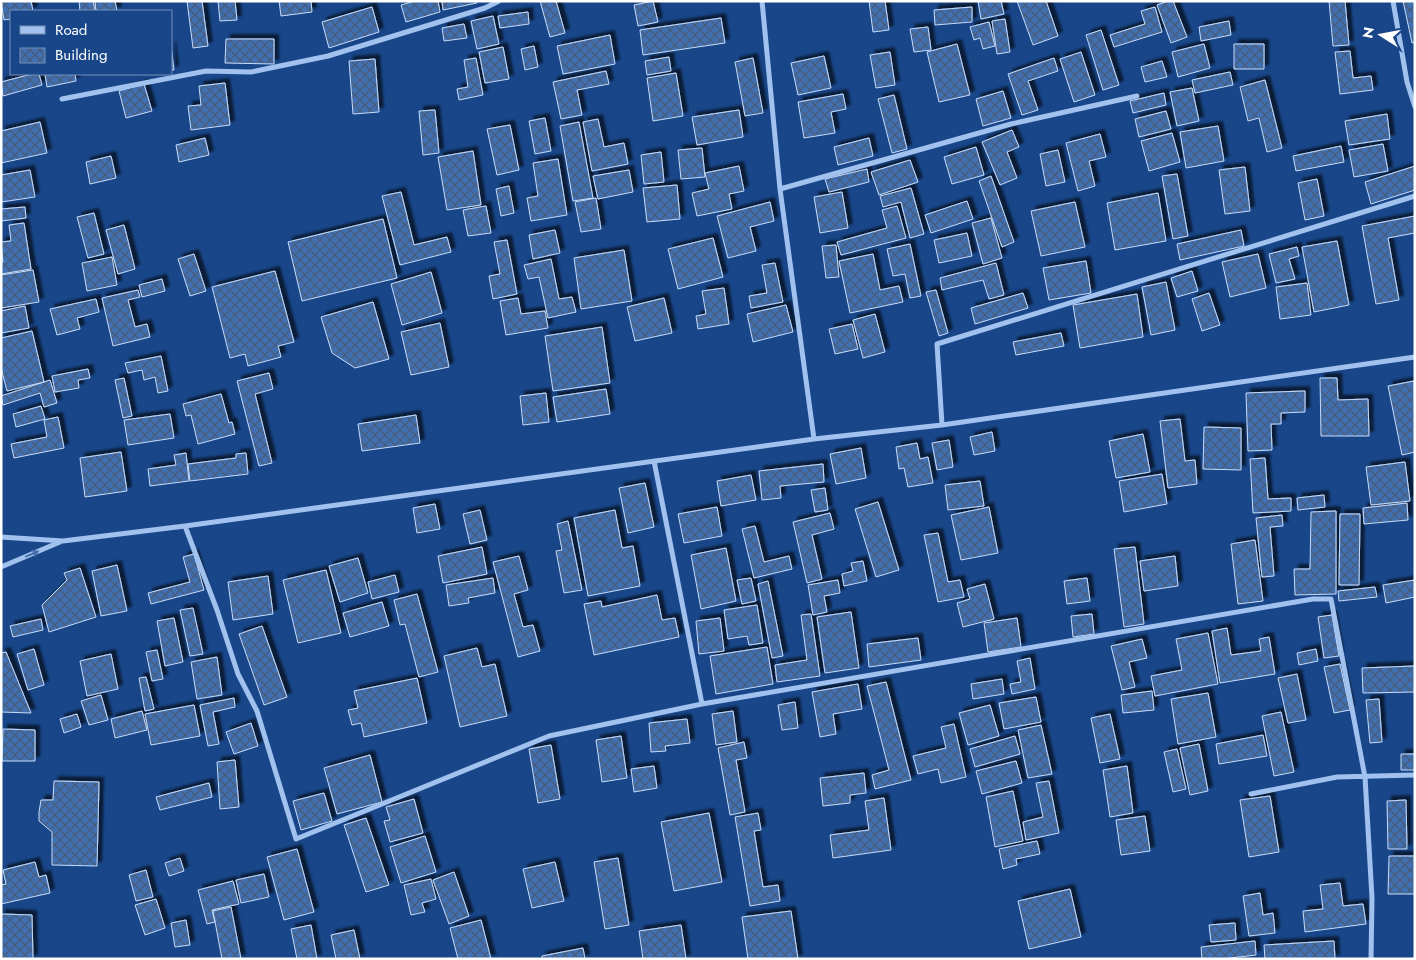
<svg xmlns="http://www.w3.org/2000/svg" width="1416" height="960" viewBox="0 0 1416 960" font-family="Jost,sans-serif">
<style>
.building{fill:url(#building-cross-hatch);stroke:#c7dcfa;filter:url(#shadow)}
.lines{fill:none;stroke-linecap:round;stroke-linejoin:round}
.minor{stroke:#a1c1ee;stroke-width:5}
.oneway{fill:#4871ac}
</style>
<defs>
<pattern id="building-cross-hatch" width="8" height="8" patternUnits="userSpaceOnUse" patternTransform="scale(1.25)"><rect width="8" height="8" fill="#4170b2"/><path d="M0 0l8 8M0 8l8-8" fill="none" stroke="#475c7a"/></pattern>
<filter id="shadow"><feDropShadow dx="4.5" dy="-4.5" stdDeviation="1" flood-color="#0009"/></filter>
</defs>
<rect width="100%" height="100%" fill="#184689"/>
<path class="building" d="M1,1H31L33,11H11V19L4,20Z
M79,1H93L95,11H80Z
M95,1H115L117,11H96Z
M187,1H202L208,46L193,48Z
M218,1H235L237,20L220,21Z
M279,1H311L312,12L281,16Z
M415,1H438L440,12L406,22L401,5Z
M442,1H476L477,3L443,10Z
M540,1H556L565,33L550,37Z
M653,1L658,22L638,26L634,5Z
M869,1H885L889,30L873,32Z
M978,1H1001L1004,14L981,19Z
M1017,1H1046L1058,36L1033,45Z
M1168,1H1173L1187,37L1171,43L1157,5Z
M1329,1H1345L1349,45L1333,46Z
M1403,1H1415V42L1412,43Z
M372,7L379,32L329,48L322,22Z
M972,7V22L935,25L934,10Z
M1155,7L1162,32L1114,47L1110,35L1145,24L1141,11Z
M528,12L529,24L500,28L498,16Z
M493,16L499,44L477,49L471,21Z
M721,18L725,43L643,55L640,30Z
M1005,19L1010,52L997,54L992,21Z
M1229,21L1231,35L1201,41L1199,27Z
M989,22L995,46L983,49L980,38L974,40L970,27Z
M464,24L467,38L444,41L442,28Z
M928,27L931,50L914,52L910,29Z
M1101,30L1119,85L1103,90L1086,35Z
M610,35L615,64L563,74L557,46Z
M226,39H274V64L225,63Z
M957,44L970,95L939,102L927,52Z
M1204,44L1210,68L1178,77L1172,52Z
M1234,44H1264V69H1234Z
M171,46L174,70H171Z
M534,46L538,67L525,70L521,49Z
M503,47L509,79L485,83L479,52Z
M1350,51L1353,78L1371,76L1373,90L1340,94L1335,52Z
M890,52L895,85L876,88L870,55Z
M1081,52L1095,95L1074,102L1060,59Z
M824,56L831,88L798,95L791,63Z
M669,57L671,71L647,75L645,61Z
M476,58L483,95L459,100L457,89L468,87L464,60Z
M753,58L763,113L745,116L735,62Z
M1054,58L1058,71L1028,81L1038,110L1022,115L1008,74Z
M375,59L379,112L353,114L349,61Z
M1162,61L1167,77L1145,82L1141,67Z
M606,71L609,84L577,90L582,115L561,119L553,82Z
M1230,72L1233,85L1195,93L1192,80Z
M676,73L683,116L653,121L647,78Z
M32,74H39L42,85L3,96L1,82Z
M45,74H75L76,81L47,87Z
M1265,80L1282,148L1267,152L1259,118L1248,121L1240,87Z
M225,83L230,125L191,130L188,106L201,105L199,86Z
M144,84L152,111L126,118L119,91Z
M1192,88L1199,121L1177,126L1170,92Z
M1003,91L1011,118L983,126L976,99Z
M1164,93L1166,105L1133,113L1130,101Z
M843,94L846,109L831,112L835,133L804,138L798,102Z
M894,95L907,149L892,153L878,99Z
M435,110L439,153L423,155L419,111Z
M739,110L743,137L697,145L692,117Z
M1166,111L1171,129L1139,137L1135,119Z
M1387,114L1390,139L1349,145L1345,121Z
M545,118L551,151L535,154L529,121Z
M598,119L604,147L624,143L628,164L592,171L583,122Z
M40,122L47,153L1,163V131Z
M579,122L593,198L573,201L560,126Z
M510,125L519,170L497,175L487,129Z
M1218,126L1224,161L1186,168L1180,132Z
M1012,130L1019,147L1007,152L1017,178L1000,185L982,142Z
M1172,133L1180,162L1149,171L1141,141Z
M1100,134L1106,157L1089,161L1095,186L1078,191L1066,143Z
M205,138L209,155L179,162L176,145Z
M869,138L873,156L838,165L834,147Z
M1383,144L1388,171L1354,177L1349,150Z
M1341,146L1344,162L1296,171L1293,156Z
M976,147L984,175L952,184L944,157Z
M702,148L705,177L681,179L678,150Z
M1058,150L1065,182L1046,186L1040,154Z
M473,151L481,205L447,210L438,157Z
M661,152L664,182L644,184L641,155Z
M111,156L116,178L90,184L86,162Z
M558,159L567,215L531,221L527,198L538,196L533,163Z
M910,160L918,182L879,195L871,172Z
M739,166L744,191L729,194L732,209L697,216L692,193L709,189L705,173Z
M1415,166V190L1371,204L1365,182Z
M1245,167L1250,211L1225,214L1219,170Z
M867,169L869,182L829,192L825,179Z
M30,170L35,197L1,202V175Z
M629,170L633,192L598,199L593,176Z
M1177,174L1188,236L1173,239L1162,176Z
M991,176L1014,242L1002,247L979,181Z
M1317,179L1324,216L1305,220L1298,183Z
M677,185L680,219L647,222L643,188Z
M509,186L514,213L501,216L496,189Z
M911,188L924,234L910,238L901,202L883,207L880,196Z
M401,192L414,245L447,237L451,252L400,265L382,196Z
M842,192L848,228L820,233L814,197Z
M1158,193L1166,241L1115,250L1107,203Z
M596,198L601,229L581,232L575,202Z
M967,201L973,219L931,233L925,215Z
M770,202L774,221L750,227L756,251L728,258L717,216Z
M1075,202L1085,247L1041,256L1031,211Z
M486,206L491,233L468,236L463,210Z
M897,206L906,238L841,255L837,242L887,228L882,210Z
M25,207L26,218L1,221V209Z
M94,213L104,254L88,258L77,217Z
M1415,216V233L1388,238L1399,300L1376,304L1362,226Z
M991,218L1002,258L983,264L972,223Z
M383,219L397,278L302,301L288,242Z
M24,223L31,269L1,274V263L3,262L1,242L11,241L9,225Z
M124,225L135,269L118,274L106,230Z
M555,230L560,253L533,259L529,235Z
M1241,230L1244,246L1180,260L1177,244Z
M967,233L972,256L939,263L934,240Z
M713,238L723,277L678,289L668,249Z
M507,240L517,294L493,299L489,276L500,274L494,242Z
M1337,241L1349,305L1314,312L1302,247Z
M910,244L921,296L910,298L905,274L893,276L887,249Z
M836,245L839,277L826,278L822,246Z
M1297,247L1299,256L1289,259L1295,279L1276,283L1269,254Z
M624,250L632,301L581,309L574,258Z
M194,254L206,291L190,296L178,259Z
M873,254L880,290L899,286L903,302L850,313L839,261Z
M1258,254L1266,288L1230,297L1222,262Z
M112,257L117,285L87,291L82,263Z
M551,259L559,299L572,297L576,312L548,318L539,277L528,279L524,265Z
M1086,261L1091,293L1049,300L1043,268Z
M775,263L783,302L751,308L749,296L767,293L762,265Z
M996,263L1004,295L989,299L983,280L942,290L940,278Z
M33,270L39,302L1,308V275Z
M275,271L294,342L278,346L281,357L248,366L245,354L230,358L212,287Z
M1192,271L1198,291L1177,297L1171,278Z
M431,272L442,313L402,325L391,284Z
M162,279L165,291L142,297L139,285Z
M1166,282L1175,330L1151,335L1142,287Z
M1307,283L1311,315L1280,319L1276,287Z
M724,288L729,324L698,329L696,316L706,314L702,291Z
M138,290L140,297L128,300L135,327L147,324L150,337L113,346L102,298Z
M936,290L948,333L939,336L926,292Z
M1023,293L1028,308L975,324L971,308Z
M1209,293L1220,325L1202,331L1192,299Z
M1137,294L1143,337L1080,348L1073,305Z
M518,298L521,314L545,311L548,328L506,335L500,301Z
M664,298L672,333L635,341L627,307Z
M96,299L99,312L77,318L80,329L57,335L50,309Z
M373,302L389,359L355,368L332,353L321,317Z
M786,305L793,332L753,342L747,314Z
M25,306L29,328L1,333V311Z
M875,314L885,352L863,358L853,320Z
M440,323L449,367L411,375L401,332Z
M852,324L858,349L835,354L829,329Z
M602,327L610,383L553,391L545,336Z
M32,331L44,382L7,391L1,368V338Z
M1061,333L1064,346L1016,355L1013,342Z
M161,356L168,391L158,393L155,377L144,380L142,370L128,373L125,363Z
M88,369L90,378L78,380L79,388L55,392L52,376Z
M269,373L273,389L255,394L272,463L259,466L237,381Z
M124,378L132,416L123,418L115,380Z
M1320,378H1337L1338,400L1368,399L1369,436H1321Z
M50,380L57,403L44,407L40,393L3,405L1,396Z
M1414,381L1415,452L1402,455L1388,386Z
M606,389L610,414L557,422L553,397Z
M1305,391V412L1281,413V424H1271L1272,450L1248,451L1246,393Z
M546,393L549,422L523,425L520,396Z
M221,394L229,423L232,422L235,434L198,444L191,415L186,416L183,404Z
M41,406L45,419L16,427L13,414Z
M170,414L174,438L128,445L124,420Z
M416,415L420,443L362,451L358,424Z
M58,417L64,448L14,458L11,444L47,437L44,420Z
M1180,419L1185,461L1195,460L1197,484L1168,488L1160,421Z
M1204,427L1241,428V470L1203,469Z
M992,432L995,451L974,455L970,437Z
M1143,434L1150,472L1116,478L1109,441Z
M949,440L953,467L937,470L932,443Z
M917,443L920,459L928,457L933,483L908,487L904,468L899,469L896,447Z
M861,448L866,478L836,484L830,454Z
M121,452L127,491L85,497L80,458Z
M186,453L189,481L150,486L148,469L176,465L174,455Z
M246,453L248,474L190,481L188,464L236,458V454Z
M1265,458L1268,499L1291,498V511L1253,513L1250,459Z
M1405,462L1410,501L1371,505L1366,467Z
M823,464L824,482L780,486L781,498L762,500L759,471Z
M1162,474L1167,504L1124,512L1119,481Z
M751,475L756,500L721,506L717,481Z
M980,481L984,506L948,510L945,485Z
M645,483L654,527L628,533L619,488Z
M825,488L828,510L815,512L811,490Z
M1324,495L1325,507L1298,510L1297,498Z
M878,502L899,570L876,577L855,509Z
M1407,503L1408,520L1364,524L1363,508Z
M435,504L440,529L417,533L413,508Z
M717,507L722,536L684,543L678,514Z
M989,507L998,553L961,560L951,515Z
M480,510L487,540L470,544L463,514Z
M615,510L622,548L633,546L640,586L588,596L574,518Z
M1336,511V594L1295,595L1294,569H1310L1311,512Z
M830,513L834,529L812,535L822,579L807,583L793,522Z
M1340,514H1360L1359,585H1339Z
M1282,515L1283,526L1270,527L1274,576L1262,577L1256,518Z
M568,521L582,590L564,593L556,551L562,550L557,524Z
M755,526L764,562L789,556L792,569L754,578L742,529Z
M938,533L948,582L960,580L964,597L938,602L924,535Z
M1255,540L1263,601L1238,604L1231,544Z
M482,547L487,574L443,583L438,556Z
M1135,547L1144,624L1124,627L1114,549Z
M726,548L736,601L701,609L691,555Z
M194,554L204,590L151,604L148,593L190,582L183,557Z
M519,556L528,590L514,594L523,627L533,625L540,651L518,657L493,562Z
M1175,556L1178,586L1144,591L1140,561Z
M358,558L368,593L340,602L329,566Z
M863,561L867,581L844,586L842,574L853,571L851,563Z
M117,565L127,611L101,616L92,571Z
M80,568L96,617L49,632L42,605L67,580L64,573Z
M326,570L341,633L298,643L283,580Z
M395,575L399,592L372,599L368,582Z
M268,576L273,614L233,620L228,582Z
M493,578L495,593L468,598L469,603L449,606L446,585Z
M751,578L756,601L742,604L737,580Z
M1087,578L1090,601L1067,604L1064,581Z
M838,580L840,593L824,596L827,612L813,615L808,585Z
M1415,580V597L1386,603L1383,585Z
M768,581L783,656L772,658L758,584Z
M985,584L994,619L963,627L957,603L970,599L967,589Z
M1375,587L1377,597L1339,601L1338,591Z
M417,594L438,672L419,677L405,624L400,625L394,600Z
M657,595L662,620L675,618L679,637L594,655L584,604L601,601L602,607Z
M382,602L389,626L350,637L343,613Z
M757,605L763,643L749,645L747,636L728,639L724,610Z
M193,608L203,654L190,656L180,610Z
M851,612L859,668L825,673L817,617Z
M811,614L820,676L777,682L775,665L807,660L801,615Z
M1092,614L1094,634L1073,637L1071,616Z
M1332,615L1339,656L1324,658L1318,617Z
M174,618L183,662L165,666L157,621Z
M720,618L724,651L699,654L696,621Z
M1017,618L1021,647L988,652L984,623Z
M41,619L43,630L13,637L10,626Z
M262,626L287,697L264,705L239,634Z
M1227,628L1231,655L1261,651L1259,639L1269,637L1275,674L1220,683L1212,631Z
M1208,633L1218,684L1155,696L1151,676L1182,670L1176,639Z
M918,638L921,660L869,667L867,644Z
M1142,639L1147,658L1129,662L1135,687L1122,690L1111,646Z
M767,647L773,684L716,694L710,656Z
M477,648L482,667L495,664L507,716L460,727L444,656Z
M34,649L44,685L28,690L17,654Z
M1316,649L1318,661L1299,665L1297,653Z
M157,650L163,679L152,681L146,652Z
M6,652L31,713L1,712V653Z
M111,654L118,689L87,696L80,661Z
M217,657L222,695L197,699L191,662Z
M1030,658L1035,689L1012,694L1010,684L1021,682L1017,661Z
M1340,664L1350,710L1334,713L1324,667Z
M1415,666V692L1363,693L1362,668Z
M1297,674L1306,720L1288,723L1278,678Z
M146,677L154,709L145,711L139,678Z
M417,678L427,723L364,737L361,723L352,725L348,710L358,708L354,691Z
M1002,679L1004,694L973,699L971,684Z
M886,682L911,780L875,789L872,775L889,770L867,686Z
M858,684L862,709L833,714L836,734L820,737L812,692Z
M1152,691L1154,710L1123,713L1121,695Z
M1208,693L1216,737L1178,744L1171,699Z
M101,695L108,720L89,725L81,701Z
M1036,697L1041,722L1004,729L999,703Z
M234,698L235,707L213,712L219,744L208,746L200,705Z
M1379,699L1382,742L1370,743L1366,700Z
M795,702L798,728L782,730L778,705Z
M194,705L200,736L151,745L145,714Z
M990,705L999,736L968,745L959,713Z
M142,711L147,730L115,738L111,719Z
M733,711L737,742L716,745L712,714Z
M1281,712L1294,772L1274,776L1262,716Z
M77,714L81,727L64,733L60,719Z
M1110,714L1120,759L1100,763L1091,718Z
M687,719L690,743L665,746L666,751L651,752L649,723Z
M251,723L258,746L234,754L226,732Z
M954,724L966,777L941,783L938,769L918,774L913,756L946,748L941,727Z
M1041,725L1052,774L1028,778L1018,730Z
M3,729L35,730V761H2Z
M1263,735L1267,756L1219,764L1216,744Z
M621,736L627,778L602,782L596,740Z
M1015,736L1020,754L975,767L970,749Z
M744,742L747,758L736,760L745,812L730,815L718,748Z
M1199,744L1208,791L1190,795L1180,748Z
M551,745L560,799L538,803L529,749Z
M1177,749L1186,789L1173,792L1164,752Z
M1401,754H1415V770H1401Z
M370,755L382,802L337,814L324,768Z
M235,760L239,807L220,809L217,762Z
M1016,761L1022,783L982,794L976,771Z
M654,766L657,788L634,792L631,769Z
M1127,766L1133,813L1110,817L1103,770Z
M864,773L866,793L850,795V803L823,806L820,778Z
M54,781L99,782L97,866L52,865V832L39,821V812L41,800H53Z
M1049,781L1059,833L1026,840L1023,822L1043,817L1036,783Z
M209,783L212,797L160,810L156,797Z
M1013,791L1023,841L995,847L986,797Z
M324,793L332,821L301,830L293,801Z
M1270,796L1279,852L1249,857L1240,800Z
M884,798L891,850L833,858L830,835L869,830L865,801Z
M414,799L423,833L390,842L384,821L390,820L386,807Z
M1406,800L1407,849H1388L1387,801Z
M709,813L722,882L674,891L661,822Z
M758,813L761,830L754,831L763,887L778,885L780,901L750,906L735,817Z
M1145,816L1150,851L1121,855L1116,820Z
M366,818L389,885L366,892L344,825Z
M425,836L436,872L401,883L390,847Z
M1037,841L1040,854L1016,859L1017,865L1003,869L999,849Z
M297,849L314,912L284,920L267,857Z
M1389,856H1415V894H1388Z
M180,858L184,871L169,876L165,863Z
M618,858L629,925L605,929L594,862Z
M35,862L39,877L46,875L50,893L1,904V885L6,884L3,870Z
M555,862L564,901L532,908L523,869Z
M146,870L153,897L136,901L129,875Z
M454,872L469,916L449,924L433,880Z
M264,874L269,897L241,903L236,880Z
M431,879L436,899L422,903L425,912L411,915L404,885Z
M233,881L239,904L212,910L215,922L207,924L198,890Z
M1340,883L1343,906L1363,904L1366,924L1305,932L1303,911L1323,909L1320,885Z
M1070,889L1081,937L1029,949L1018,901Z
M1260,893L1263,915L1273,913L1275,933L1249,936L1243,896Z
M156,899L165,928L145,935L135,905Z
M231,907L241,959H222L213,911Z
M791,911L798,959H748L742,917Z
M1,914L32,915L33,959H1Z
M186,920L190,945L175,947L171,923Z
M481,920L491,959H458L450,928Z
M1235,923L1236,940L1211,942L1209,925Z
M311,925L317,959H297L291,929Z
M681,925L686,959H643L639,931Z
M354,930L360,959H336L331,935Z
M1255,941L1256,955L1222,959H1202L1201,947Z
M1334,941L1335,959H1265L1264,945Z
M583,948L585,959H542V956Z"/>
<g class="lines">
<path class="minor" d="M762,1L780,189L814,439
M1393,1L1407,82L1415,107
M62,99L206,71L251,72L328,56L485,8L499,1
M780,189L1011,124L1137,96
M942,425L937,344L1415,196
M654,461L702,704
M185,526L217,610L238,674L257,711L296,839L549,736L702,704L1313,599H1331L1365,777L1372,898L1371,959
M1,537L63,541L185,526L814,439L942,425L1415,357
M1,567L60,542
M1251,794L1337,777L1415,775"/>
</g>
<defs><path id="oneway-solid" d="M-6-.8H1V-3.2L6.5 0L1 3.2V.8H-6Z" transform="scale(1.25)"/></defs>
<use class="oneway" href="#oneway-solid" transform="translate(32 554) rotate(-23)"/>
<rect width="1416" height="960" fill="none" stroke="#ffffff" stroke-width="5"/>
<rect x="10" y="10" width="162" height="65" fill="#184689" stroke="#7490b8"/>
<rect x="20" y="26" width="25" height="8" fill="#a1c1ee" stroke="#7490b8"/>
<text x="55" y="35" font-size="15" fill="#ffffff">Road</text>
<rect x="20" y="48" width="25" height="15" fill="url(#building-cross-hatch)" stroke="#7490b8"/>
<text x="55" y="60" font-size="15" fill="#ffffff">Building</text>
<g transform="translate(1381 35) rotate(281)" stroke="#184689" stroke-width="4" paint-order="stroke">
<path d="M0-4L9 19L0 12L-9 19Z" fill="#ffffff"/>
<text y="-8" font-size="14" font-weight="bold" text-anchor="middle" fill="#ffffff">N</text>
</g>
</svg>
